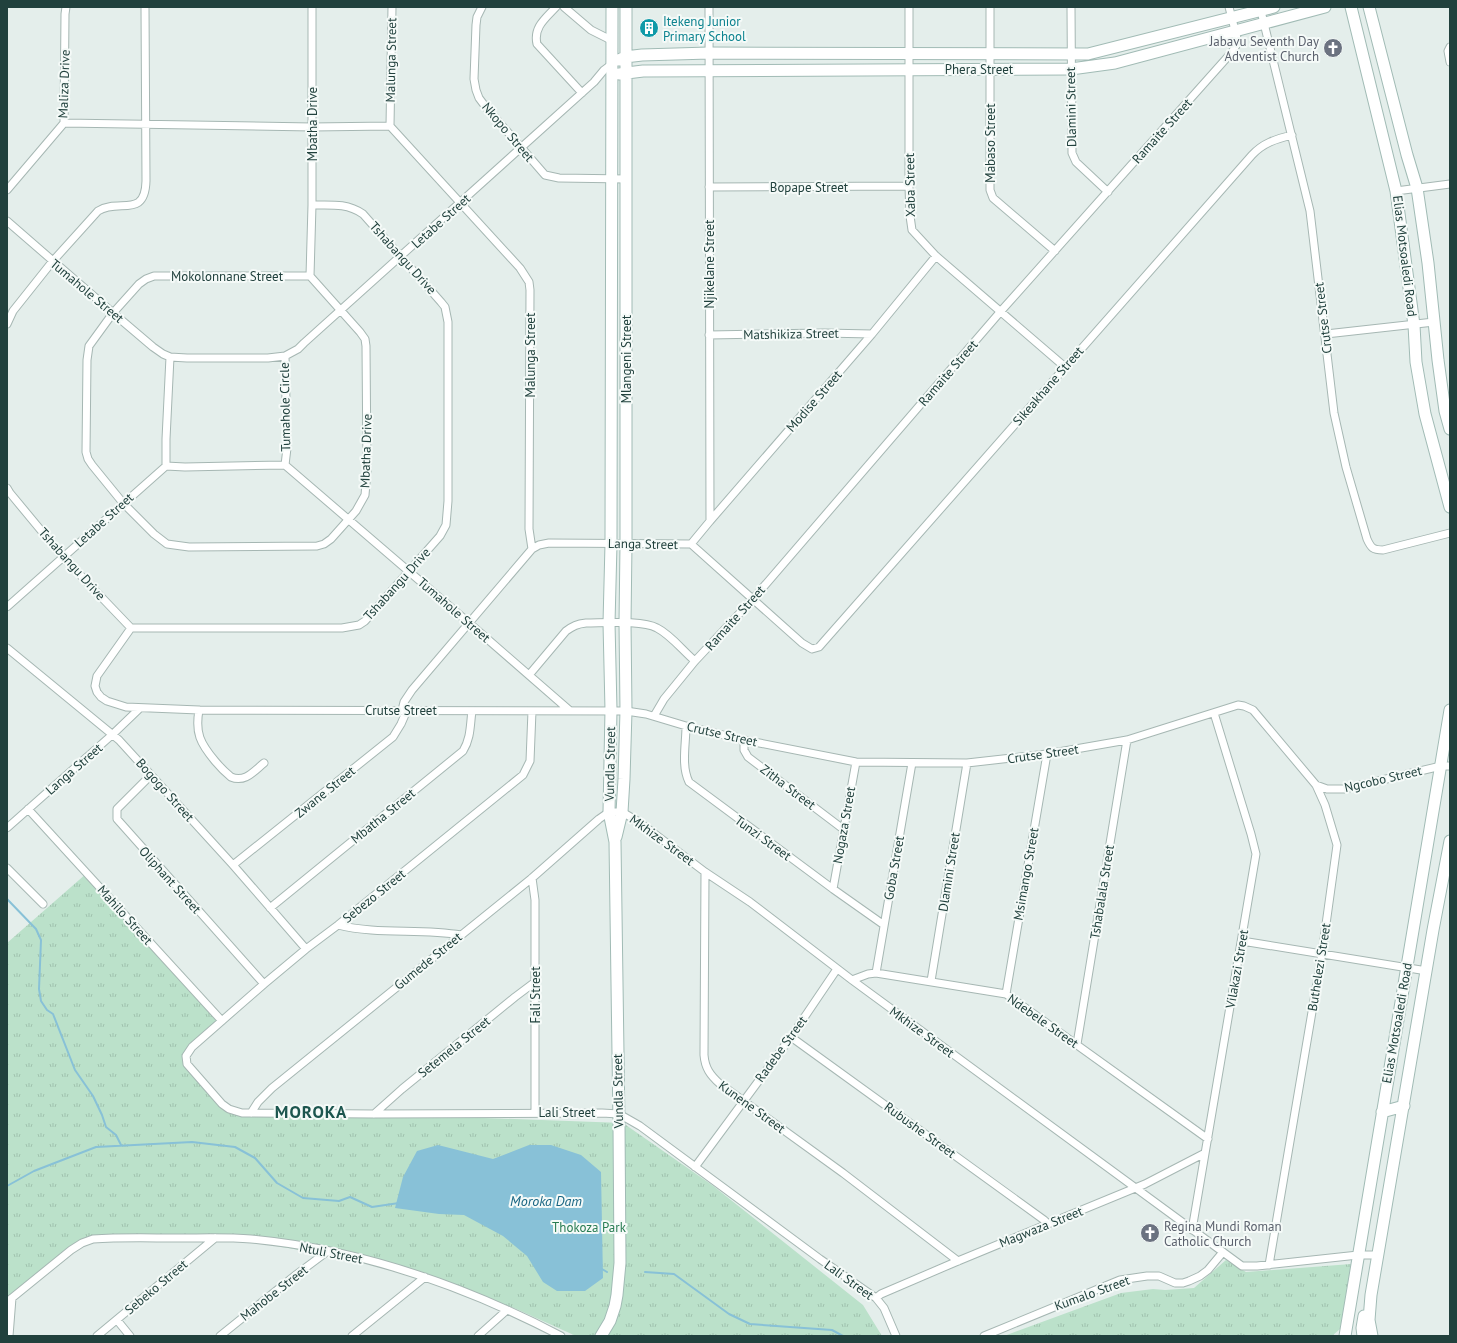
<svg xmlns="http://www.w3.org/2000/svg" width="1457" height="1343" viewBox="0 0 1457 1343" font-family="'PT Sans',sans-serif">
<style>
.grass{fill:url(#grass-tufts)}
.water{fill:#88c1d7}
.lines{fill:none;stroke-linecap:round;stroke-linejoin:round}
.stream{stroke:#88c1d7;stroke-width:2}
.street-casing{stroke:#a6b7b3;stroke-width:9}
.secondary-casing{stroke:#a1bbb5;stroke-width:13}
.street{stroke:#fff;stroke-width:7}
.secondary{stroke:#fff;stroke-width:11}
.labels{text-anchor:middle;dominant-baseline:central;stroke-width:4;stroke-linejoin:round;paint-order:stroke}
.culture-label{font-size:13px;fill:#0d838f;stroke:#f5faf8;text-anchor:start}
.worship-label{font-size:13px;fill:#5b616d;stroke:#f5faf8;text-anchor:end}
.street-label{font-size:13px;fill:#21413d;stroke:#f5faf8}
.park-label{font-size:13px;fill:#287c52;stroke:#f5faf8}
.water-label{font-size:14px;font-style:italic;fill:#176482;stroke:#f5faf8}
.district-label{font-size:17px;font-weight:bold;letter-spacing:1px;fill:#1c554e;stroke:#f5faf8}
</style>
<defs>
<pattern id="grass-tufts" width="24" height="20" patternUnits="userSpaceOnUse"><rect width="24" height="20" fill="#bbe1ca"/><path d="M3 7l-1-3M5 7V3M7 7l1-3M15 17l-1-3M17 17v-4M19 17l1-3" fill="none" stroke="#a0c2ae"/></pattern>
</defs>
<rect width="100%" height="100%" fill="#e4eeeb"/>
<path class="grass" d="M87,873L218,1020L186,1059L227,1111L374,1114L623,1123L712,1185L863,1305L882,1336H576L514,1308L458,1290L417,1275L352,1259L252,1242L99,1240L76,1248L7,1305V943Z
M1226,1260L1246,1272L1351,1264L1340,1329L1332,1336H1004L1121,1293L1153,1289L1165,1290L1194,1288Z"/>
<path class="water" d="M438,1145L493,1159L529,1145H551L581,1155L601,1172L603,1278L585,1291H557L543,1282L527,1256L503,1236L464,1215L439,1214L395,1208L403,1177L417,1151Z"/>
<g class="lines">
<path class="stream" d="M7,899L36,929L41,940L39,989L41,1001L47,1010L53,1014L75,1070L93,1096L102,1115L106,1127L116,1135L121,1145
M7,1186L34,1171L96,1147L192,1142L235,1147L255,1158L277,1183L303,1198L339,1201L350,1197L372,1207L399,1203
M602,1269L607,1272
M645,1272L674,1274L729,1314L750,1324L832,1330L843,1336"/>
<defs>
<path id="street" d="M392,7L390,126L520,268L529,282L530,290L529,529L532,549L412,690L404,702L402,710
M482,7L477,17L476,25L474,79L476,90L479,98L485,106L545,175L559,178L626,179
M556,7C546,18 533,27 537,44L582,93
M564,7L591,30L611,40
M709,7L710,521
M909,7V186L910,216L912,230L936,256L1065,367
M990,7V190L993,198L1055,251
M1071,7L1072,153L1076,162L1108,192
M1260,7L1310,211L1334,413L1346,467L1367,539C1371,548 1373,550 1383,550L1450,533
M1450,47L1448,51L1450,62
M64,123L312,127L390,126
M709,187L909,186
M7,190L64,123L65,14L66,7
M1396,191L1450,184
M7,221L113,313L153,347L163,354L170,357L187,358H268L285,356L298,349L304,343L594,82L604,70L612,64
M310,276H154L146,279L139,284L113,313L89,346L87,360L86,452L88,459L92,465L123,503L154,534L167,544L189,547L317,546L324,544L331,539L356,511L365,495L367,471L366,346L365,339L360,332L310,276L312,205V7
M7,324L13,311L52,262L98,211C119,198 145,219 146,181L145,7
M1326,334L1434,322
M709,335L824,333L872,334
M285,465L469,623L569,710
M285,465L287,448L285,356
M166,466L185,467L285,465
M166,466V439L170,357
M7,488L10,493L63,557L131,628H342L359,625L365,621L440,536L446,525L448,501V322L445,307L441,302L363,214C347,203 331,205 312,205
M691,544L710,521L872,334L936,256
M532,549L539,545L549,543L691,544L802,643L812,649L819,647L1252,155C1263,143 1276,139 1292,135
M7,607L166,466
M131,628L97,676L95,686L97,692L101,697L107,701L126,707L199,710L626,711L646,714L686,726L744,740L856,762L967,763L1047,754L1127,740L1238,705L1244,706L1253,710L1316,785L1325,805L1337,845L1322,953L1269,1265
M7,648L119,740L233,865L306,949
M529,675L566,631C573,626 577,624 586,623C604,623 643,620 657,628C671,635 683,651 695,661
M199,710C195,733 200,743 215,761C220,767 225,772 231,777C245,783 254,771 264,763
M532,711L530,761L523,775L338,925L306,949L264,984L192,1047L186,1056L187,1064L222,1104L229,1109L242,1113L374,1114L602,1113L619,1114L640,1126L820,1259L876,1298L884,1308L896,1336
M654,716L664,699L695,661L753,599L1001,311L1232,52L1237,44V38L1229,7
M686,726C686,744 681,766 689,782L833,889L884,925
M744,740V750L748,757L843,829
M151,775L117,809V819L264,984
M1316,785L1327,789H1344L1441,766H1450
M28,809L222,1021
M7,828L113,734L139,709
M233,865L393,737L401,724L407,710
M7,868L43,904
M705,872L704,1055C705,1068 710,1075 720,1084L843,1173L958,1261
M532,878L535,900V1112
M833,889L856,762
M270,908L463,751C471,738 470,725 472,711
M338,925C378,935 420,928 461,935
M1242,941L1427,971
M876,973L912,763
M852,980L868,974L876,973L1006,994L1208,1139
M931,981L967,763
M1006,994L1047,754
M791,1037L1044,1220L1048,1224
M1077,1044L1127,740
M251,1113L258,1102L272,1088L532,878L599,819L609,812H622L639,822L705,872L750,902L852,980L1242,1266H1257L1358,1255H1379
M374,1114L402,1089L515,997L535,982
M695,1167L791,1037L837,969
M1192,1230L1256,854L1251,834L1214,713
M876,1298L881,1294L958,1261L1145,1184L1205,1153
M7,1302L71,1250L82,1243L93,1239C121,1237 150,1238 178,1238C202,1238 227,1237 251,1239C359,1249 465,1286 561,1336
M117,1320L130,1336
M9,1336L12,1298
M97,1336L215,1238
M220,1336L297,1274L328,1251
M352,1336L425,1277
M478,1336L507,1310
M984,1336L1120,1280L1147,1276H1159L1175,1283H1183L1189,1281L1200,1276L1208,1270L1223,1252"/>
<path id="secondary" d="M1351,7L1396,191L1414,325L1416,362L1425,414L1450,507
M1369,7L1407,155L1417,188L1428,263L1438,360L1445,411L1450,429
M619,60L625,57L642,55L709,53L1088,54L1274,7
M619,74L643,71L1071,69L1115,63L1325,7
M616,837L622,812L624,779L626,711L625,623L626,544V7
M1382,1112L1404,1106
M601,1336L610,1321L615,1306L617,1295L620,1263L619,1124L615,842L609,812L611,710L609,623L611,544L612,7
M1345,1336L1450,710
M1363,1336L1362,1328L1364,1316
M1372,1336L1369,1320L1371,1295L1433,930L1450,841"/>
</defs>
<use href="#street" class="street-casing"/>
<use href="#secondary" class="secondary-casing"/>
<use href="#street" class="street"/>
<use href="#secondary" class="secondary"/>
</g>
<defs>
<symbol id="building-disc" viewBox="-11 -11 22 22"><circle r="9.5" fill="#0f9aa8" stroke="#f5faf8"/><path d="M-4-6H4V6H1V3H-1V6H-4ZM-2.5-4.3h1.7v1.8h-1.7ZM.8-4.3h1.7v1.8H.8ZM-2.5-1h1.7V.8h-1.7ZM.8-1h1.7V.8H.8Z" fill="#fff"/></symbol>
<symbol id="church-disc" viewBox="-11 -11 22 22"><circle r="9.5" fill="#6b7280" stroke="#f5faf8"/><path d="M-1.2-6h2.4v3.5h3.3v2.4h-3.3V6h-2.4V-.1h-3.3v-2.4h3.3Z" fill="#fff"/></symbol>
</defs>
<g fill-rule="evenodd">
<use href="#building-disc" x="638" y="17" width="22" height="22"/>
<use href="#church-disc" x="1322" y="37" width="22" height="22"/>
<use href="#church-disc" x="1139" y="1222" width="22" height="22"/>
</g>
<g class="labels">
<g class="culture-label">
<text x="663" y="21">Itekeng Junior<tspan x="663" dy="15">Primary School</tspan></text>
</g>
<g class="worship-label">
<text x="1319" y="41">Jabavu Seventh Day<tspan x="1319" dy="15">Adventist Church</tspan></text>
<text x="1164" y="1226" text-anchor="start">Regina Mundi Roman<tspan x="1164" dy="15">Catholic Church</tspan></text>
</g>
<g class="street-label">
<text transform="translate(391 60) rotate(-89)">Malunga Street</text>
<text x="979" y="69">Phera Street</text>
<text transform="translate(64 84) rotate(-88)">Maliza Drive</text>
<text transform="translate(1071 107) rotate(-91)">Dlamini Street</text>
<text transform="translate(312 124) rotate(-90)">Mbatha Drive</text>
<text transform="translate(1162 131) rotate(-48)">Ramaite Street</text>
<text transform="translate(508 132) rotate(50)">Nkopo Street</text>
<text transform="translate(990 143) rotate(-90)">Mabaso Street</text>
<text transform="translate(910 185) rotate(-91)">Xaba Street</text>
<text x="809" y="187">Bopape Street</text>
<text transform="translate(441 221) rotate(-42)">Letabe Street</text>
<text transform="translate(1405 256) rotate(83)">Elias Motsoaledi Road</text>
<text transform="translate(403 258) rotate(48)">Tshabangu Drive</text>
<text transform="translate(709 264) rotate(-90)">Njikelane Street</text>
<text x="227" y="276">Mokolonnane Street</text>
<text transform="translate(87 291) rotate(40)">Tumahole Street</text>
<text transform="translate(1323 318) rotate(-97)">Crutse Street</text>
<text transform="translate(791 334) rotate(-1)">Matshikiza Street</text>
<text transform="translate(530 355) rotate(-90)">Malunga Street</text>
<text transform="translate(626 359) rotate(-90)">Mlangeni Street</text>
<text transform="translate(948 373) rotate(-49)">Ramaite Street</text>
<text transform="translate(1048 386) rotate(-49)">Sikeakhane Street</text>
<text transform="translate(814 401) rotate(-49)">Modise Street</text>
<text transform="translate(285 407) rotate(-91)">Tumahole Circle</text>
<text transform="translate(366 451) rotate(-88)">Mbatha Drive</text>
<text transform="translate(104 520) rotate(-42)">Letabe Street</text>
<text transform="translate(643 544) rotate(1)">Langa Street</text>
<text transform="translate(72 564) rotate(48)">Tshabangu Drive</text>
<text transform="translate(397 584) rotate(-48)">Tshabangu Drive</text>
<text transform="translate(454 610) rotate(41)">Tumahole Street</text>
<text transform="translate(735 618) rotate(-48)">Ramaite Street</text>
<text x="401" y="710">Crutse Street</text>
<text transform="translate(722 734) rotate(13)">Crutse Street</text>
<text transform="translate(1043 754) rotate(-8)">Crutse Street</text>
<text transform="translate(610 764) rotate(-89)">Vundla Street</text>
<text transform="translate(74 769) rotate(-41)">Langa Street</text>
<text transform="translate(1383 779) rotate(-13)">Ngcobo Street</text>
<text transform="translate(788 787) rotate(37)">Zitha Street</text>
<text transform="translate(165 790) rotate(48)">Bogogo Street</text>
<text transform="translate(325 792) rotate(-39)">Zwane Street</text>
<text transform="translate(383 816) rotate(-39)">Mbatha Street</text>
<text transform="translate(844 825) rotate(-80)">Nogaza Street</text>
<text transform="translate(763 838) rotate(36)">Tunzi Street</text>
<text transform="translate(662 840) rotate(36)">Mkhize Street</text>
<text transform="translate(894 868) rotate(-80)">Goba Street</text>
<text transform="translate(949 872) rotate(-81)">Dlamini Street</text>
<text transform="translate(1026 874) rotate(-80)">Msimango Street</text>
<text transform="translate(170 880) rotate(48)">Oliphant Street</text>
<text transform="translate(1102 892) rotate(-81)">Tshabalala Street</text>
<text transform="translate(374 896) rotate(-39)">Sebezo Street</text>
<text transform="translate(125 915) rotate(48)">Mahilo Street</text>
<text transform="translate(428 961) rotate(-39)">Gumede Street</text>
<text transform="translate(1319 967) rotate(-81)">Buthelezi Street</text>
<text transform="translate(1237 969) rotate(-80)">Vilakazi Street</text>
<text transform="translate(535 995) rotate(-90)">Fali Street</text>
<text transform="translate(1043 1021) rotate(35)">Ndebele Street</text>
<text transform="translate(1397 1023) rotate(-80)">Elias Motsoaledi Road</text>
<text transform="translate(922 1032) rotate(36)">Mkhize Street</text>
<text transform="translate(454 1047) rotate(-39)">Setemela Street</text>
<text transform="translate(781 1049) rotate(-54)">Radebe Street</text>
<text transform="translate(618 1091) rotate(-91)">Vundla Street</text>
<text transform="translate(752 1107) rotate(36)">Kunene Street</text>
<text x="567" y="1112">Lali Street</text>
<text transform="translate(920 1130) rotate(36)">Rubushe Street</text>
<text transform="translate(1041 1227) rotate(-22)">Magwaza Street</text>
<text transform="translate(331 1253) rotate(11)">Ntuli Street</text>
<text transform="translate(849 1280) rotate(36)">Lali Street</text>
<text transform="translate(156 1287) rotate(-40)">Sebeko Street</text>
<text transform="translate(274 1293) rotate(-38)">Mahobe Street</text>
<text transform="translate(1092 1293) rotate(-20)">Kumalo Street</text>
</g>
<g class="park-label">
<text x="589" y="1227">Thokoza Park</text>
</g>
<g class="water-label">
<text x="546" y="1201">Moroka Dam</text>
</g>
<g class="district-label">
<text x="311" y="1112">MOROKA</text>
</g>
</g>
<rect width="1457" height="1343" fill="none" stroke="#21413d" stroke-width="16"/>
</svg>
